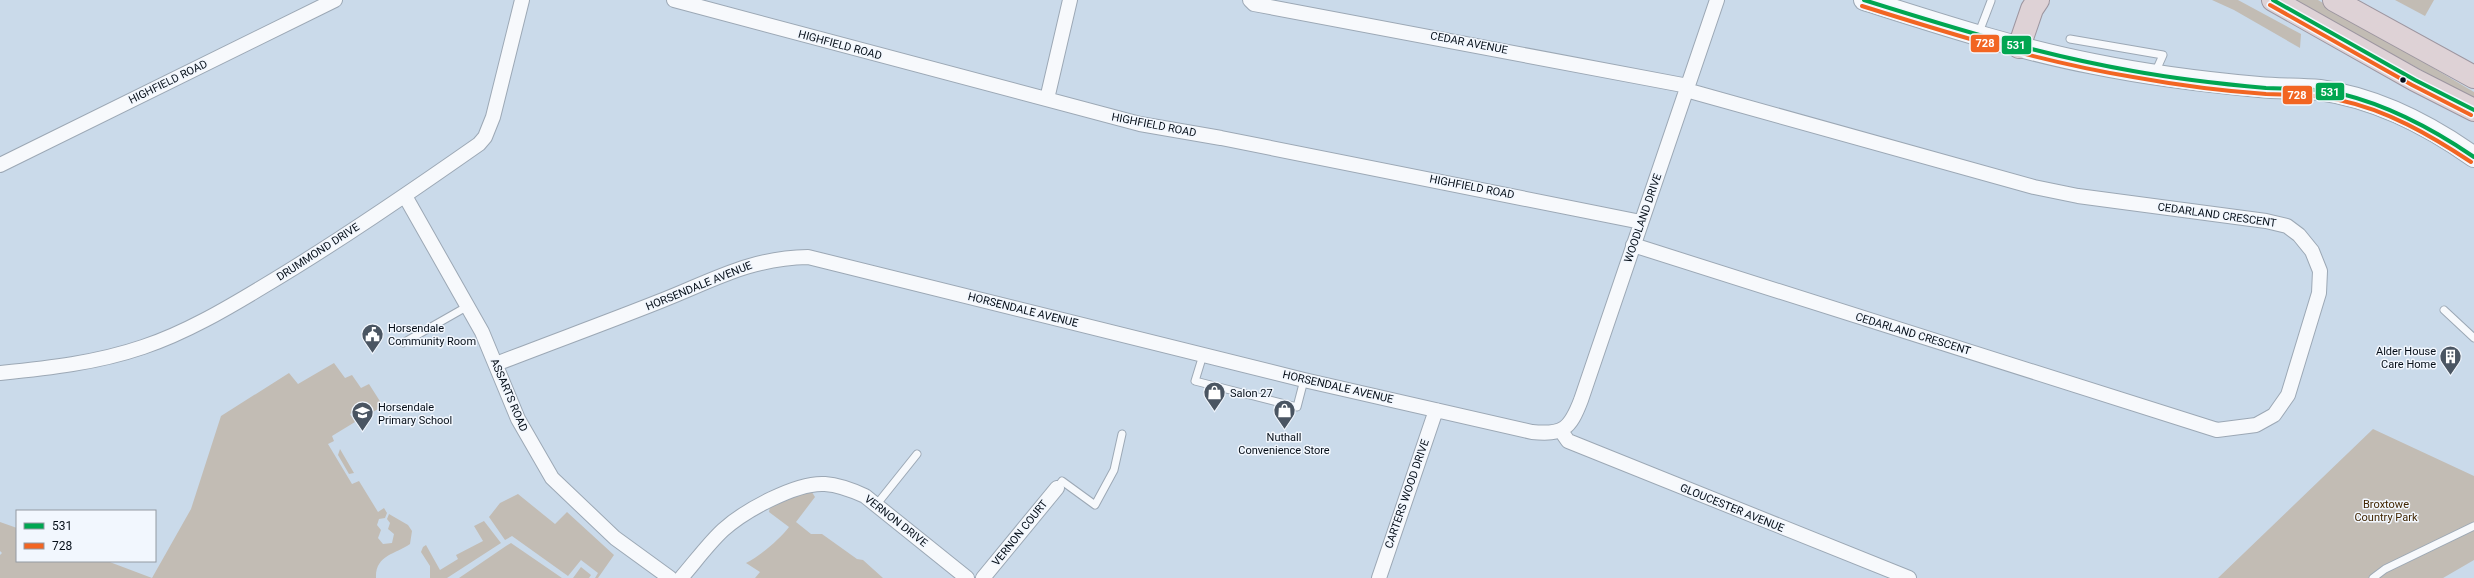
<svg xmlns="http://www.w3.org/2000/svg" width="2474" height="578" viewBox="0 0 2474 578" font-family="Roboto,sans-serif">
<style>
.green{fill:#c2bcb4}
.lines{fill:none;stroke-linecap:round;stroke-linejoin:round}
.lane-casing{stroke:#9ca8b5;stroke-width:9}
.street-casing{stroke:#9ca8b5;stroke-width:16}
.secondary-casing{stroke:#9ca8b5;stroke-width:22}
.highway-casing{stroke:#9d96a0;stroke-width:24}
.lane{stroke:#f7f9fc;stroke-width:7}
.street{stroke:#f7f9fc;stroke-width:14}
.secondary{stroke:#f7f9fc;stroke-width:20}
.highway{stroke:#ded2d6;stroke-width:22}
.bus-1-casing{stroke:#f2f7fe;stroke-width:7}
.bus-2-casing{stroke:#f2f7fe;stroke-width:7}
.bus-1{stroke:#00a651;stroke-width:4}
.bus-2{stroke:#f26522;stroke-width:4}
.bus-dot{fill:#050e18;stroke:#f2f7fe;stroke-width:1.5}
.labels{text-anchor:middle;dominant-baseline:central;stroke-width:3;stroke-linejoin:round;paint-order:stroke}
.street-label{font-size:11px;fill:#050e18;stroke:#f2f7fe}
.poi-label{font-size:11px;fill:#050e18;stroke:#f2f7fe;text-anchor:start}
.park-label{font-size:11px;fill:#402500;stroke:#f2f7fe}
.line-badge{stroke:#f2f7fe;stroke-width:1.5}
.badge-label{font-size:11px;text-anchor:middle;font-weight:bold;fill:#fff}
</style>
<rect width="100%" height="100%" fill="#cadaea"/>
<path class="green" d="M2212,0H2238L2301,34L2300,48L2234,10Z
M2294,0H2318L2474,92V99Z
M2395,0H2434L2425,16Z
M334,363L345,378L352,375L361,388L369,384L383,406L363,418L358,410L350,414L355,422L332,436L334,441L328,444L352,484L359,481L378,512L384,508L387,513L385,518L379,519L377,525L381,530L378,538L383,544L392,543L394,534L388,529L390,523L387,519L389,514L408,525L412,531L410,544C396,554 375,555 376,578H0V555L2,553L0,551V522L17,528V561H107L152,578L191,509L221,416L289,373L298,384Z
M2373,429L2474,476V560L2443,578H2218Z
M340,449L354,473L349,474L338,455Z
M810,489L815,497L796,522L811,534H822L857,559L863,560L883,578H755L760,572L746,563C760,556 780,539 789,527L769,512L770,506Z
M518,494L555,524L567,512L614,555L598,578H595L598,573L581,560L568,576L512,536L505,540L489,517L500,503Z
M484,521L501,543L447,578H430V566L421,552L423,547L426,545L440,570L458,559L456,555L483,541L474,526Z
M511,543L562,578H459L506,546Z
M581,567L591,575L589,578H573Z"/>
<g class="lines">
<defs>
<path id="lane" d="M1978,35L1991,1
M2070,39L2163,55L2155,73
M2444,310L2474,338
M403,343L468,306
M1203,355L1195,381L1297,407L1304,380
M1057,488L1062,481L1095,505L1114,470L1122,434
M877,504L917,454
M2373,578L2385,569L2474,526"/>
<path id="street" d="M674,0L1140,124L1221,138L1641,222
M1250,0L1254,4L1688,86
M1047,99L1070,0
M0,165L335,0
M405,196L482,332L518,419L552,478L615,538L670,578
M1633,245L2217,430L2256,425L2274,415L2288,395L2319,293L2320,271L2312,251L2299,235L2287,226L2266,221L2078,196L2034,187L1686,90
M496,364C550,343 605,323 658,302C712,281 749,258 808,257L1304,380L1532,432C1563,435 1570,429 1581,400L1717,0
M0,373C49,368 96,363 143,347C185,333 226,309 264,286C338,242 409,193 479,144L485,137L493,117L522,0
M1561,431L1568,441L1909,578
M681,578C695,562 708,544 723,530C744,511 796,482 825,484C839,485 852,490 865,496L967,578
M983,578L1057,488
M1379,578L1436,410"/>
<path id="secondary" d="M1864,0C1940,24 2016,49 2094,64C2148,75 2204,82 2259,87C2279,89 2300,88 2320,90C2375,98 2429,125 2474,157"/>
<path id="highway" d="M2273,0L2415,80L2474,110
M2334,0L2474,77
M2019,47L2032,9L2038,0"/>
</defs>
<use href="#lane" class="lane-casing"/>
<use href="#street" class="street-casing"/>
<use href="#secondary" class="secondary-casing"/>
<use href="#highway" class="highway-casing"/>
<use href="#lane" class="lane"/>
<use href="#street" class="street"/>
<use href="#secondary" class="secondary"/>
<use href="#highway" class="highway"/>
<defs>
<path id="bus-1" d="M1864,0C1953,28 2041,55 2133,71C2177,79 2221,84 2266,88C2291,89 2317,88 2342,94C2390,106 2433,129 2474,157
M2273,0L2415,80L2474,110"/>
<path id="bus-2" d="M2270,5L2412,85L2471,115
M1862,6C1951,34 2041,62 2133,77C2177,85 2222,91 2266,94C2291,95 2315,94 2339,100C2387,110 2430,135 2471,162"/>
</defs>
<use href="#bus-1" class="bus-1-casing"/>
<use href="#bus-2" class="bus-2-casing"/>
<use href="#bus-1" class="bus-1"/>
<use href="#bus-2" class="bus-2"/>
</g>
<defs>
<symbol id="civic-pin" viewBox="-11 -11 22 30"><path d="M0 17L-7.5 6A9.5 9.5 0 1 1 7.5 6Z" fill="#4a5562" stroke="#f2f7fe"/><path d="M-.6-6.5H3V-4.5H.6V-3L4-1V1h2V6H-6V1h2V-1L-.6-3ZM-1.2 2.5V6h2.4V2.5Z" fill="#fff"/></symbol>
<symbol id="building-pin" viewBox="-11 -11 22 30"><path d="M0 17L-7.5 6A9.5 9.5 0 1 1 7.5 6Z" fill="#4a5562" stroke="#f2f7fe"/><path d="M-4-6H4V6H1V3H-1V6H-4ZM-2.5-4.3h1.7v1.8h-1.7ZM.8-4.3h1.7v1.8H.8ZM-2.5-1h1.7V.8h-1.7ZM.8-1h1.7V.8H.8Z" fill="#fff"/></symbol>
<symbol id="shop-pin" viewBox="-11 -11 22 30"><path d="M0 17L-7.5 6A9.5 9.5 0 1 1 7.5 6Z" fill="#4a5562" stroke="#f2f7fe"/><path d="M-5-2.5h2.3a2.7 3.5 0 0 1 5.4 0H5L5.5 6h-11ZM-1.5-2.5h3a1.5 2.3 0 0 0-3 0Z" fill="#fff"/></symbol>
<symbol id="school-pin" viewBox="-11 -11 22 30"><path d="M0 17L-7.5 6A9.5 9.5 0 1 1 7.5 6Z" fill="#4a5562" stroke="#f2f7fe"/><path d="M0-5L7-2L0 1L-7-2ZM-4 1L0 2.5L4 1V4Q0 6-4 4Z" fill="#fff"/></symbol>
</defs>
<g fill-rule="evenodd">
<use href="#civic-pin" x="360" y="322" width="25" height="34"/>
<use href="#building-pin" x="2438" y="344" width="25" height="34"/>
<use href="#shop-pin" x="1202" y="380" width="25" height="34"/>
<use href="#shop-pin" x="1272" y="398" width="25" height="34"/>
<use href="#school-pin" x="350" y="400" width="25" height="34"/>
</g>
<circle class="bus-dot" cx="2403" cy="80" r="3.5"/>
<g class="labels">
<g class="street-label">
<text transform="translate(1469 43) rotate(11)">CEDAR AVENUE</text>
<text transform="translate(840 45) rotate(15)">HIGHFIELD ROAD</text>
<text transform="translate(168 82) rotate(-26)">HIGHFIELD ROAD</text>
<text transform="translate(1154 125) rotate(11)">HIGHFIELD ROAD</text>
<text transform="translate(1472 187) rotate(11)">HIGHFIELD ROAD</text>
<text transform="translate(2217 215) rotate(8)">CEDARLAND CRESCENT</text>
<text transform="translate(1643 218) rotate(-71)">WOODLAND DRIVE</text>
<text transform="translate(318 252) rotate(-33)">DRUMMOND DRIVE</text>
<text transform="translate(699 286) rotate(-22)">HORSENDALE AVENUE</text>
<text transform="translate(1023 310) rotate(14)">HORSENDALE AVENUE</text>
<text transform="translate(1913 334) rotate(17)">CEDARLAND CRESCENT</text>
<text transform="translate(1338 387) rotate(13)">HORSENDALE AVENUE</text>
<text transform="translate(509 395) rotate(67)">ASSARTS ROAD</text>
<text transform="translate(1407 494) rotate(-71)">CARTERS WOOD DRIVE</text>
<text transform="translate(1732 508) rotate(22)">GLOUCESTER AVENUE</text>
<text transform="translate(896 521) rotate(38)">VERNON DRIVE</text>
<text transform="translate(1020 533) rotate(-51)">VERNON COURT</text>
</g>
<g class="poi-label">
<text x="388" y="328">Horsendale<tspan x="388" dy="13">Community Room</tspan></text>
<text x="2436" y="351" text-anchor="end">Alder House<tspan x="2436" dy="13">Care Home</tspan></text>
<text x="1230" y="393">Salon 27</text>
<text x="378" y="407">Horsendale<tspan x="378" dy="13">Primary School</tspan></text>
<text x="1284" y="437" text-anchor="middle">Nuthall<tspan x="1284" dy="13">Convenience Store</tspan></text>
</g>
<g class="park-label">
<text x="2386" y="504">Broxtowe<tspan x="2386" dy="13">Country Park</tspan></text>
</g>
</g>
<g class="line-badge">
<rect x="1970" y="34" width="30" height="19" rx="4" fill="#f26522"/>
<rect x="2001" y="35" width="31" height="20" rx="4" fill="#00a651"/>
<rect x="2315" y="82" width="30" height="19" rx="4" fill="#00a651"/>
<rect x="2282" y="85" width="31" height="20" rx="4" fill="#f26522"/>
</g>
<g class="badge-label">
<text x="1985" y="47">728</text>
<text x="2016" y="49">531</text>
<text x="2330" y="96">531</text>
<text x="2297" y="99">728</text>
</g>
<rect x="16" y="510" width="140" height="52" fill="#f2f7fe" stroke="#939aa2"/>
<rect x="24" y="523" width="20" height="6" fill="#00a651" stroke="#939aa2"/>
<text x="52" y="530" font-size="12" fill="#050e18">531</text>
<rect x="24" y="543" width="20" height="6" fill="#f26522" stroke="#939aa2"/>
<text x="52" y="550" font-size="12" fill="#050e18">728</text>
</svg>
